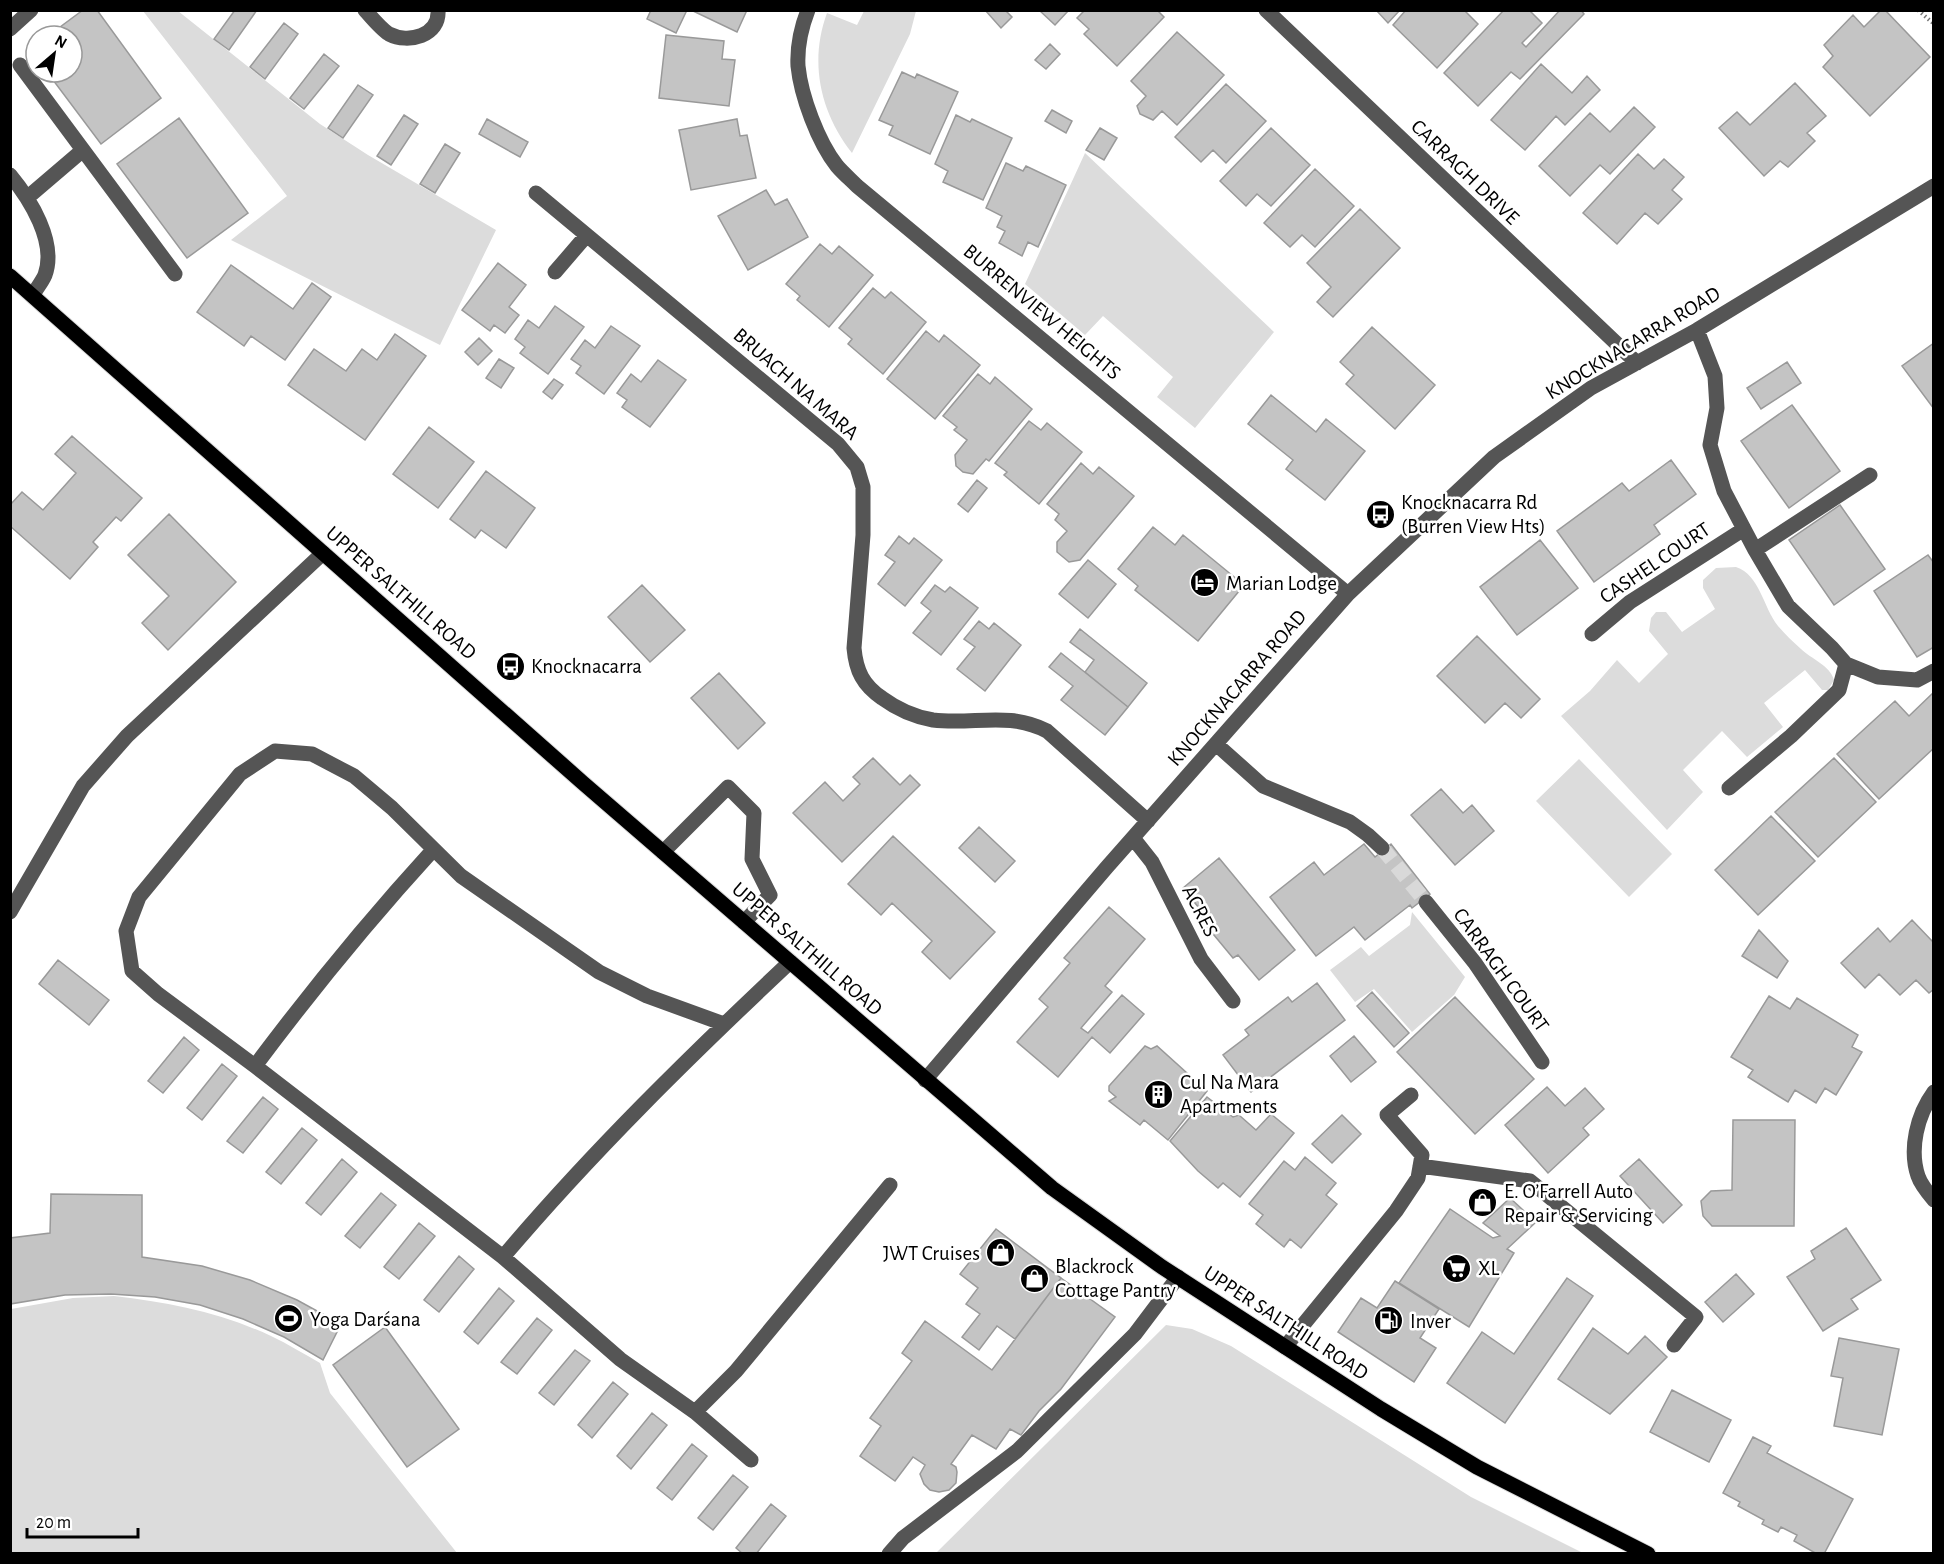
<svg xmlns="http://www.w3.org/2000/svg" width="1944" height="1564" viewBox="0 0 1944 1564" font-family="'Alegreya Sans',sans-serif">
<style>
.green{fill:#dcdcdc}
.building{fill:#c4c4c4;stroke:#999;stroke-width:1.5}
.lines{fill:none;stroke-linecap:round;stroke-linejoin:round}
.minor-tunnel{stroke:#d9d9d9;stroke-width:15;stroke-dasharray:15 8;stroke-linecap:butt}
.major-casing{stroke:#dbdbdb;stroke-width:17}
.path{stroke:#777;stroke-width:4;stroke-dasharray:1.5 3;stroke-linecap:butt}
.minor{stroke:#555;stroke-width:15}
.major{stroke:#000;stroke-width:15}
.labels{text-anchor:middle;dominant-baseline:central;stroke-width:5;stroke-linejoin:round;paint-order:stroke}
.street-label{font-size:21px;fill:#000;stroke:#fff}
.poi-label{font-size:21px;fill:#000;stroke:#fff;text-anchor:start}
</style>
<rect width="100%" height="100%" fill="#fff"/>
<path class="green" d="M143,11H178L320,124L368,155L496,230L440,345L231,240L287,196Z
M864,11H916L910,34L852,153C820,112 809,62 827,13L857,25Z
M1085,153L1274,332L1195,428L1157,397L1173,377L1103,316L1085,335L1025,284Z
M1736,567C1760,575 1763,607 1778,626C1785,634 1793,642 1801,649C1811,659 1830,665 1834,680L1828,690H1822L1805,670L1764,703L1783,727L1747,757L1722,731L1683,770L1703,792L1667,830L1561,716L1590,691L1617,660L1639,683L1668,654L1649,631L1651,618L1656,612H1666L1682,632L1715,609L1703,588V580L1716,568Z
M1579,759L1672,854L1629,897L1536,801Z
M1412,912L1465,977L1454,995L1412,1032L1374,989L1355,1002L1330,970L1361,947L1369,956L1410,925Z
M114,1296C168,1302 222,1313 271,1336C288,1344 304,1354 320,1363L330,1393L457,1553H11V1309L73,1298Z
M1166,1325L1192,1329L1231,1346L1471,1497L1583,1553H936Z"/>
<path class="building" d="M83,10H97L161,98L101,144L47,72H72V36H48Z
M235,10H257L229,50L214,39Z
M651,10H687L676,33L647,19Z
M691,10H747L737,32Z
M985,10H1005L1012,17L1001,28Z
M1039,10H1069L1055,25Z
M1085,10H1157L1164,17L1117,66L1084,34L1089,29L1077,18Z
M1376,10H1400L1388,23Z
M1406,10H1464L1478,24L1437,68L1393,25Z
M1504,10H1529L1542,23L1522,43L1526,47L1560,10H1581L1584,14L1520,79L1511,72L1478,106L1444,73Z
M1881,10H1885L1930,57L1870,116L1823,67L1833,56L1824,45L1853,15L1864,27Z
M284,23L298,34L265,79L250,67Z
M1177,32L1224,75L1177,125L1162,111L1153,120L1140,114L1137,106L1146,96L1131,81Z
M666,35L724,41L722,59L735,60L729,106L659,98Z
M1050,44L1060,54L1046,69L1035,60Z
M324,54L339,66L304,109L290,98Z
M1541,64L1572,93L1587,76L1600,90L1565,125L1556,116L1525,150L1491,120Z
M902,72L915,78L917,74L958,92L930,154L889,135L893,126L879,120Z
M1795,83L1826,116L1807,133L1815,141L1788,167L1780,161L1764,176L1719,128L1737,112L1750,125Z
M1226,84L1266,121L1226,163L1213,150L1201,162L1175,137Z
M358,85L373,95L343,138L328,128Z
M1634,107L1655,127L1610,174L1600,165L1570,196L1539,166L1590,113L1610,132Z
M1052,110L1072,121L1066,133L1045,121Z
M404,115L418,124L391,165L377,156Z
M956,115L970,122L972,119L1012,138L983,200L943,182L948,171L935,164Z
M179,118L248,213L187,258L117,164Z
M487,119L528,142L520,157L479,134Z
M737,119L740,136L747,135L756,178L691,190L679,130Z
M1100,128L1117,138L1104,160L1086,150Z
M1271,128L1310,165L1271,206L1257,194L1246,206L1220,181Z
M445,144L460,153L435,193L420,184Z
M1638,154L1654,169L1664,159L1684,177L1672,190L1682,199L1658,224L1645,213L1617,244L1583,213Z
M1006,163L1023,171L1026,166L1066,185L1038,247L1028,242L1022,256L999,243L1005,231L997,227L1002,216L986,208Z
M1315,169L1354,206L1315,247L1302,235L1290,247L1264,223Z
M766,190L775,205L787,199L808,237L748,270L718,216Z
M1360,209L1400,248L1333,317L1317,302L1331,287L1307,263Z
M820,244L832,254L839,246L873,275L829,327L797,300L800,296L786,284Z
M498,263L526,285L509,307L519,315L505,333L494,325L490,331L462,310Z
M231,265L293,309L312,283L331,297L285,360L251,336L244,346L197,312Z
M873,288L885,298L891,292L926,322L883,374L848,344L852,339L839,328Z
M555,306L584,327L548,374L520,353L525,347L515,339L528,320L539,328Z
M611,326L640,346L604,394L576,373L581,366L571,359L585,340L595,348Z
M1372,327L1435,385L1395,429L1346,384L1354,375L1340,362Z
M926,331L939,342L944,335L980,365L935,419L887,379Z
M395,334L426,356L365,440L288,385L314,349L346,371L362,349L377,360Z
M479,338L492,351L478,365L465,352Z
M1934,343V409L1902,366Z
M499,359L514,368L501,388L486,378Z
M658,360L686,380L650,427L622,407L627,400L617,393L631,374L641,382Z
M1787,362L1801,383L1761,409L1747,388Z
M978,374L990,384L995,377L1032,409L989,461L986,459L973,474L963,472L956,466L955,455L967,440L954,430L957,427L943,416Z
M554,379L563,385L552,399L543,392Z
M1271,395L1316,432L1326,419L1365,451L1325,500L1286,469L1293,460L1248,424Z
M1792,405L1840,471L1789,508L1741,441Z
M1029,421L1041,430L1047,423L1082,452L1039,504L1004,475L1007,472L995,463Z
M429,427L474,462L438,508L393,474Z
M72,436L142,498L121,521L116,517L93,542L98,547L70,579L10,526V505L22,492L43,510L76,473L55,454Z
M1671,460L1696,494L1654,525L1660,534L1594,582L1557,531L1622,483L1629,491Z
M1081,463L1093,474L1099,467L1134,496L1080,560L1069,562L1057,552V542L1067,531L1055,520L1059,514L1047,504Z
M486,471L535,508L506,548L481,530L475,538L450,519Z
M977,480L987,488L968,512L958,504Z
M1840,505L1885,569L1834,605L1789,540Z
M169,514L236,582L168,650L142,623L169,596L128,555Z
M1153,527L1175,545L1183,535L1244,585L1198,641L1135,590L1138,586L1118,569Z
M899,536L909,544L914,538L942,560L905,606L878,584L895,562L885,555Z
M1540,540L1578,588L1517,635L1480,587Z
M1928,555L1934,563V647L1917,657L1874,591Z
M1088,560L1116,584L1088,618L1059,594Z
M642,585L685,630L650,662L608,617Z
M935,585L945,592L950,587L978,608L941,655L913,633L931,611L921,603Z
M979,621L989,629L994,623L1021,645L985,691L957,669L975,647L964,639Z
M1080,629L1147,683L1128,707L1085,672L1094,660L1070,642Z
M1477,636L1540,699L1521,718L1505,703L1485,723L1437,676Z
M1061,653L1128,707L1105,735L1061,700L1073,686L1049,667Z
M719,673L765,723L738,749L691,698Z
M1934,692V748L1879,799L1837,754L1895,701L1909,716Z
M873,758L900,785L910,775L920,785L842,862L793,813L825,782L843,801L860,784L853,777Z
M1834,758L1876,802L1818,857L1775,812Z
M1441,789L1463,813L1472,805L1494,831L1455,865L1411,815Z
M1771,816L1815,861L1758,915L1715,870Z
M979,827L1015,861L995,882L959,848Z
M893,836L995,932L950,979L922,952L932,941L892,903L881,915L848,884Z
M1364,844L1375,857L1391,844L1430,894L1412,908L1410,905L1365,940L1354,927L1316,956L1270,897L1314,862L1324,875Z
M1219,858L1295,950L1259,980L1238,955L1233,958L1199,917L1203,913L1183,888Z
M1109,907L1145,939L1105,986L1112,992L1081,1028L1088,1033L1122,995L1144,1014L1110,1053L1092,1037L1058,1077L1017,1042L1048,1007L1039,999L1070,963L1064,958Z
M1912,920L1934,943V989L1929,993L1916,980L1900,995L1879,974L1865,988L1841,963L1878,928L1890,942Z
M1759,930L1788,961L1777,978L1742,956Z
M58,960L109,1000L89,1025L39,984Z
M1317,983L1345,1020L1251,1092L1223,1055L1249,1035L1245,1030L1288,997L1292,1002Z
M1372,992L1409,1033L1394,1047L1357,1006Z
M1769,996L1790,1009L1797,998L1858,1035L1852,1047L1862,1052L1836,1095L1825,1088L1816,1103L1795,1090L1788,1102L1748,1077L1753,1070L1731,1057Z
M1455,997L1534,1079L1475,1134L1397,1052Z
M1354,1036L1376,1062L1351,1082L1330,1056Z
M184,1037L199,1050L163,1093L148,1081Z
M1145,1046L1151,1049L1157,1046L1207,1091L1168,1140L1144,1120L1140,1125L1109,1101L1116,1097L1109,1091V1086Z
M222,1064L237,1076L202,1120L187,1108Z
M1547,1087L1565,1106L1585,1088L1604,1109L1583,1128L1589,1135L1548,1173L1505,1125Z
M263,1097L278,1109L243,1153L227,1141Z
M1207,1097L1233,1117L1239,1115L1256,1130L1271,1114L1294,1133L1240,1197L1223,1183L1218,1188L1198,1171L1170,1141Z
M1342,1115L1361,1134L1332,1163L1312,1144Z
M1733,1120H1795L1794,1226H1712L1703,1216L1701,1201L1711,1191L1732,1190Z
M302,1128L317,1140L281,1184L266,1172Z
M1305,1157L1336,1183L1326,1195L1337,1204L1301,1248L1290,1239L1284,1247L1256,1224L1263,1215L1249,1204L1284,1161L1295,1170Z
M342,1159L357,1172L321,1215L306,1203Z
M1639,1159L1682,1205L1663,1223L1620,1176Z
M381,1193L396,1205L360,1248L345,1236Z
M51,1194L142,1195V1257L202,1266L250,1280L297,1300L341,1324L323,1360L284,1337L243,1319L200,1305L155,1297L111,1294L65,1295L10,1304V1238L50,1233Z
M1510,1198L1536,1222L1507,1249L1514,1253L1469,1327L1399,1283L1450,1209L1493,1238L1500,1236L1483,1223Z
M419,1223L435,1236L399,1279L384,1267Z
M1846,1228L1881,1280L1851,1299L1858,1309L1823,1331L1787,1277L1815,1259L1811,1251Z
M996,1229L1061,1278L1015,1339L997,1326L979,1350L962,1337L980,1314L966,1304L978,1288L960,1274Z
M459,1256L474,1269L439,1312L424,1300Z
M1736,1274L1754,1294L1723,1322L1705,1302Z
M1061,1278L1115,1317L1061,1389L1039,1411L1021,1435L1010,1429L996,1449L972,1435L951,1464L956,1467L957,1472L956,1483L949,1490L939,1492L930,1490L924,1484L920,1474L925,1465L913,1457L895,1481L860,1456L881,1426L870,1418L912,1361L902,1353L925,1321L992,1370Z
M1567,1278L1593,1296L1505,1423L1447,1383L1482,1332L1514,1354Z
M1395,1281L1439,1309L1420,1338L1436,1348L1414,1382L1338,1332L1361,1298L1377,1308Z
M499,1288L514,1301L478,1344L464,1332Z
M537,1318L552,1330L517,1374L501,1362Z
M385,1327L459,1429L407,1467L333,1365Z
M1593,1328L1628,1354L1645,1336L1667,1357L1610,1414L1558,1379Z
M1839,1338L1899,1349L1882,1435L1834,1426L1843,1378L1831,1376Z
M575,1350L590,1361L554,1405L539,1393Z
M613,1382L628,1394L592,1438L578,1425Z
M1672,1390L1731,1420L1709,1462L1650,1432Z
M652,1413L667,1425L631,1469L617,1456Z
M1753,1437L1771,1446L1767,1453L1853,1499L1824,1554H1817L1794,1541L1797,1535L1781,1527L1778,1532L1762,1524L1764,1520L1738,1506L1740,1502L1723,1493Z
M692,1444L707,1456L672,1500L657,1488Z
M733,1475L748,1487L713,1530L698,1518Z
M771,1504L786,1516L756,1554H743L736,1548Z"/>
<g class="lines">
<path class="minor-tunnel" d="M1382,848L1426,902"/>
<defs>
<path id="major" d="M10,276L583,783L1052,1188L1162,1267L1381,1409L1477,1467L1648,1554"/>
</defs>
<use href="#major" class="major-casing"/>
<path class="path" d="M1918,10L1934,24"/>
<path class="minor" d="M365,10C372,18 381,29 389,34C408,44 440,36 438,10
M808,10C801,28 797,47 798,66C801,96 818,142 837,166C843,173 850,179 857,186L1348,594
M1266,10L1637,363
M10,29L31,10
M20,65L175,274
M10,175C30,199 57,242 45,275C42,282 36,289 33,295
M536,193L838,444L857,467L863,487V535L854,648C856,671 863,685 882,698C897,709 915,717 933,720C974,725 1008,711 1047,731L1148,821
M28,197L83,150
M555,272L586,236
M1697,330L1715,376L1717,408L1710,445L1724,491L1755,550L1788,606L1832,648L1846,664L1839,690L1791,736L1729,788
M1755,550L1870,475
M1592,634L1630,602L1744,529
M1846,664L1878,677L1917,680L1934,671
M1216,744L1263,786L1350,822L1368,835L1382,848
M1133,838L1152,862L1201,959L1233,1001
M663,852L728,787L754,813L752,859L770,895L744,922
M1426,902L1475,963L1542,1062
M10,912L83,786L127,736L323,553
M724,1024L647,996L599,972L461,876L392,808L354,776L312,754L275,751L240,774L139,897L126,931L132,971L158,994L255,1066L503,1257L620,1359L695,1412L736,1371L890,1185
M255,1066C311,991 370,919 433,850
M925,1080L1107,867L1348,594L1494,457L1591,388L1697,330L1934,186
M1934,1092C1917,1115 1909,1149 1918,1176C1921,1185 1928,1193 1934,1200
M1420,1166L1530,1181L1696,1317L1674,1345
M503,1257C592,1152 690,1056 790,962
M1285,1347L1396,1211L1418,1178L1422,1155L1387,1115L1411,1095
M695,1412L751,1460
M889,1554L903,1538L1017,1451L1135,1334L1178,1277"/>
<use href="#major" class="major"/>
</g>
<defs>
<symbol id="bus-disc" viewBox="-11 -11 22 22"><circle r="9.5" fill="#000" stroke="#fff"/><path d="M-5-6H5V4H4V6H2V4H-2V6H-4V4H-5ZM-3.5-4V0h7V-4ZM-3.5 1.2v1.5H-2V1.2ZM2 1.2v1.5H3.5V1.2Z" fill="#fff"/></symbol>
<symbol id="hotel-disc" viewBox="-11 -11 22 22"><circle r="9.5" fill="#000" stroke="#fff"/><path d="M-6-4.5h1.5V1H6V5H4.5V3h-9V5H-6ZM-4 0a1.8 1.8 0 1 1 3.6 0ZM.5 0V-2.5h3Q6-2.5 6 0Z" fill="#fff"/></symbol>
<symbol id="building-disc" viewBox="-11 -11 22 22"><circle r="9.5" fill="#000" stroke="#fff"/><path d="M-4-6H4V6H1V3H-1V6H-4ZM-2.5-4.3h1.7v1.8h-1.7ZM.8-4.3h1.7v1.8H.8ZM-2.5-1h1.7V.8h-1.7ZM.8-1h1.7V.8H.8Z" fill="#fff"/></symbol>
<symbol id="shop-disc" viewBox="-11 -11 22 22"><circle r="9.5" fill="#000" stroke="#fff"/><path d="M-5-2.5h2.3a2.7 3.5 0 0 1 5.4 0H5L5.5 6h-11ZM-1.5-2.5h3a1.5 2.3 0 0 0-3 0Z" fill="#fff"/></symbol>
<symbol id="supermarket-disc" viewBox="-11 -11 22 22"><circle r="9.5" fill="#000" stroke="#fff"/><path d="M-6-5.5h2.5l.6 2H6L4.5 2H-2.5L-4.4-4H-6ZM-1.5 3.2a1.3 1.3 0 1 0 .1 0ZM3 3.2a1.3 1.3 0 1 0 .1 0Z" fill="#fff"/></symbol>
<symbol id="stadium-disc" viewBox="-11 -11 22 22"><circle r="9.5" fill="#000" stroke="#fff"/><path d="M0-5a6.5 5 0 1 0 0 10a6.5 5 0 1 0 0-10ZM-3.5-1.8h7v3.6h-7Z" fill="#fff"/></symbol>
<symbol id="fuel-disc" viewBox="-11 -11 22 22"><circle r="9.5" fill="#000" stroke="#fff"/><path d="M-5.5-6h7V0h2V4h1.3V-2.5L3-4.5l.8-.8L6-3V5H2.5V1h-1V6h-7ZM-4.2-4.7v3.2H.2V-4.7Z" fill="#fff"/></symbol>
</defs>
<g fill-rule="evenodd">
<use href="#bus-disc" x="1364" y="498" width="33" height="33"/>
<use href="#hotel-disc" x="1188" y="566" width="33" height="33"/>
<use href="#bus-disc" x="494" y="650" width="33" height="33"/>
<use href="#building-disc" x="1142" y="1078" width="33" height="33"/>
<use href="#shop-disc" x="1466" y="1186" width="33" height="33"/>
<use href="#shop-disc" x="984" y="1236" width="33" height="33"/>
<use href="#supermarket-disc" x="1440" y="1252" width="33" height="33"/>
<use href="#shop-disc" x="1018" y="1262" width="33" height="33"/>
<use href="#stadium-disc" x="272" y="1302" width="33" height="33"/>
<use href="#fuel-disc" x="1372" y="1304" width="33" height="33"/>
</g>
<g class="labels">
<g class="street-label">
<text transform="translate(1465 172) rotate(44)">CARRAGH DRIVE</text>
<text transform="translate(1042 312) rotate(40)">BURRENVIEW HEIGHTS</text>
<text transform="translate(1633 343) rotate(-31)">KNOCKNACARRA ROAD</text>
<text transform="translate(796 384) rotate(41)">BRUACH NA MARA</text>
<text transform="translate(1655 563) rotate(-34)">CASHEL COURT</text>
<text transform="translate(401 593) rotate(41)">UPPER SALTHILL ROAD</text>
<text transform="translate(1237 688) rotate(-49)">KNOCKNACARRA ROAD</text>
<text transform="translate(1200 911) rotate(63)">ACRES</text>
<text transform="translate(807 949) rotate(41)">UPPER SALTHILL ROAD</text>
<text transform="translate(1501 970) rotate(54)">CARRAGH COURT</text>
<text transform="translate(1286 1323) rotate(33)">UPPER SALTHILL ROAD</text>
</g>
<g class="poi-label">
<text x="1401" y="502">Knocknacarra Rd<tspan x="1401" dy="24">(Burren View Hts)</tspan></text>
<text x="1226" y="583">Marian Lodge</text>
<text x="531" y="666">Knocknacarra</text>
<text x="1180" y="1082">Cul Na Mara<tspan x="1180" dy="24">Apartments</tspan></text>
<text x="1504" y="1191">E. O’Farrell Auto<tspan x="1504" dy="24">Repair &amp; Servicing</tspan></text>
<text x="980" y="1253" text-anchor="end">JWT Cruises</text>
<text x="1055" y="1266">Blackrock<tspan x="1055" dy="24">Cottage Pantry</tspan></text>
<text x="1478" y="1268">XL</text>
<text x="310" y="1319">Yoga Darśana</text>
<text x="1410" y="1321">Inver</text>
</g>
</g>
<rect width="1944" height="1564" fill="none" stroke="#000000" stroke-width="24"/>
<g transform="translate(54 54) rotate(29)"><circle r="28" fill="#ffffff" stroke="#999999" stroke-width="1.5"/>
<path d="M0-4.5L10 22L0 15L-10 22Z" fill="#000000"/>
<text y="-9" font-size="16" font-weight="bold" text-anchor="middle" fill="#000000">N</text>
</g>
<path d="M27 1528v9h111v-9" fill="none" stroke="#000000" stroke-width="3"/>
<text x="36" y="1528" font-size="18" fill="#000000" stroke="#ffffff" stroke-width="4.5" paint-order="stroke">20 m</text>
</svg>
